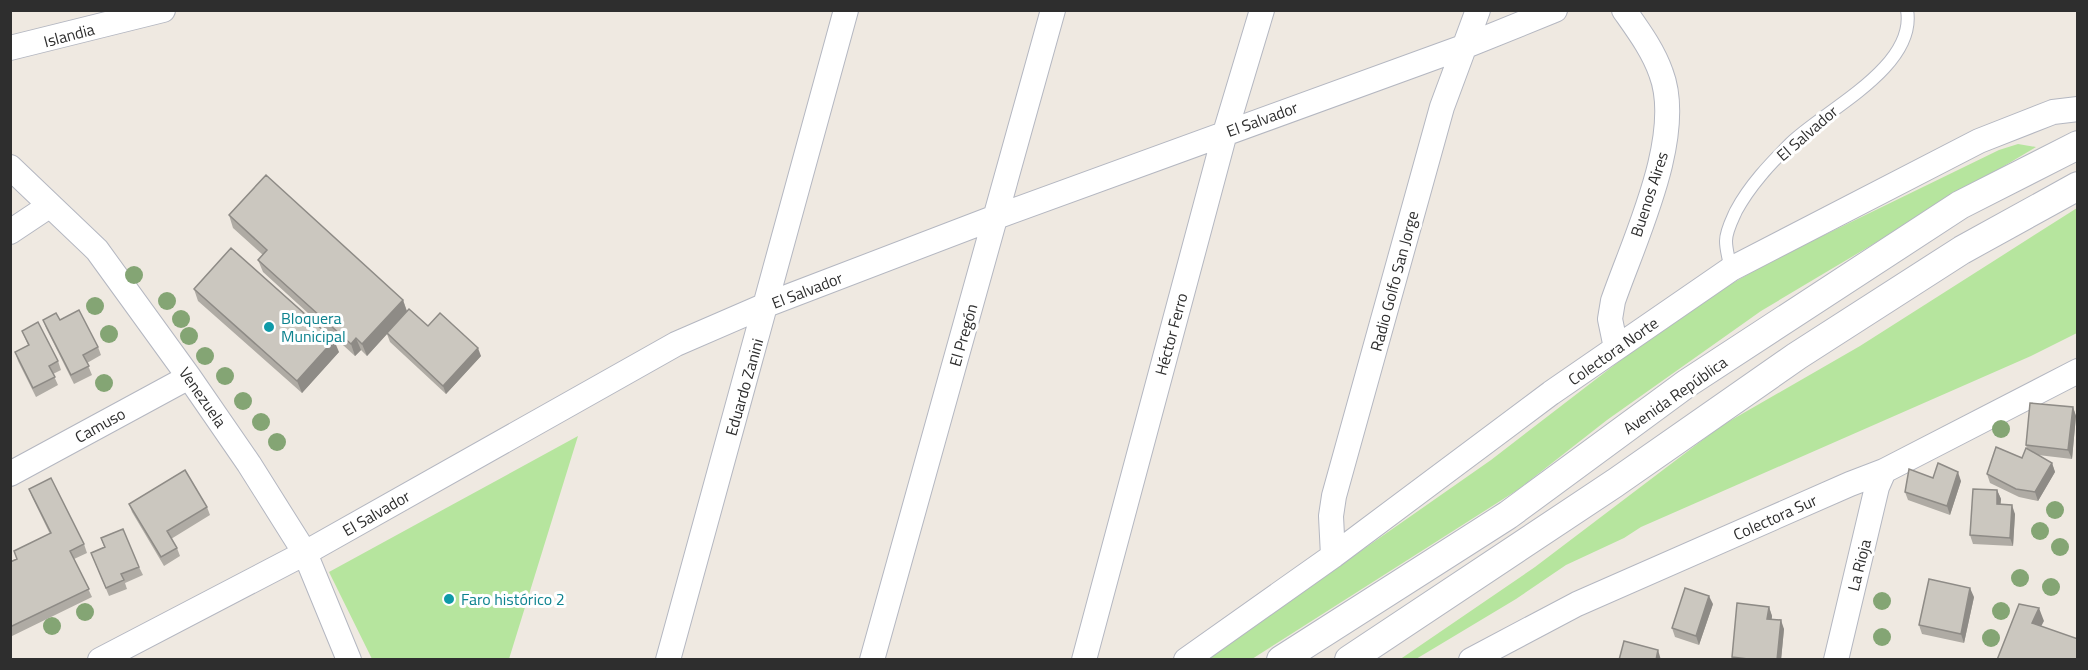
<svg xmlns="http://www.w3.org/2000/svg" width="2088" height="670" viewBox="0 0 2088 670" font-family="'Titillium Web',sans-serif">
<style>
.green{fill:#b6e59e}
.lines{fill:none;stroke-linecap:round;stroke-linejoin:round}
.service-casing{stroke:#b4b7c1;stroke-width:14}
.minor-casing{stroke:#b4b7c1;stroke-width:26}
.tertiary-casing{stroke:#b4b7c1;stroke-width:30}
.service{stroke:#fff;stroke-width:12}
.minor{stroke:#fff;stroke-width:24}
.tertiary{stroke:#fff;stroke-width:28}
.tree{fill:#84a574}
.wall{fill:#afaba4}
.shaded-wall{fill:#8e8b86}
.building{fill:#cbc7bf;stroke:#8e8b86;stroke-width:1.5}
.culture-dot{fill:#0f9aa8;stroke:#fff;stroke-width:2}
.labels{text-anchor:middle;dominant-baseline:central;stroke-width:6;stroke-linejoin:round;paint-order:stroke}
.street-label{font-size:16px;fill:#2e2e2e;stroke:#fff}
.culture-label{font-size:16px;fill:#0d838f;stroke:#fff;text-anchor:start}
</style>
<rect width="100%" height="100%" fill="#efe9e1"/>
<path class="green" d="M2018,144L2036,147L1761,311L1607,420L1519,489L1252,659L1205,660L1491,460L1686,310L1771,261L1999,150Z
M2077,208V333L2031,356L1641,527L1624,538L1566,565L1516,599L1416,659L1399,660L1535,567L1721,426L1860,346Z
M578,436L509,659H372L329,572Z"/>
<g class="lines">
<defs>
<path id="service" d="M1731,269C1729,260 1726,250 1726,241C1726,231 1732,220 1736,211C1750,185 1770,164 1791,143C1825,110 1917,67 1907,10"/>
<path id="minor" d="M10,48L163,10
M10,167L97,250L189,377L249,464L305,553L349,660
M10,232L49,206
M1616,348L1610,319L1613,301C1634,240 1685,136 1661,73C1653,50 1638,30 1624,10
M10,474L189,377
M1333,556L1331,516L1334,496L1442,107L1478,10
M100,660L305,553L676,344L766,305L996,217L1466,46L1555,10
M668,660L846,10
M872,660L1053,10
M1084,660L1225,133L1262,10
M1186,660L1333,556L1551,393L1731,269L1979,141L2053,112L2078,109
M1471,660L1577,604L1850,484L1884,471L2078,371
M1836,660L1877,487L1884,471"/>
<path id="tertiary" d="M1281,660L1508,515L1686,384L1960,205L2078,145
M1349,660L1615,483L1797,356L1962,250L2078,186"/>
</defs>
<use href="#service" class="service-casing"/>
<use href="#minor" class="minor-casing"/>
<use href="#tertiary" class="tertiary-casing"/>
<use href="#service" class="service"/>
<use href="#minor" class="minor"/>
<use href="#tertiary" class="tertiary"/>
</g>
<g class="tree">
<circle cx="134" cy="275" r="9"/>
<circle cx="167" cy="301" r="9"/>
<circle cx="95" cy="306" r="9"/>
<circle cx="181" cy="319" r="9"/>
<circle cx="109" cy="334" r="9"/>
<circle cx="189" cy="336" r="9"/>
<circle cx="205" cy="356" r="9"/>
<circle cx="225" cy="376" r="9"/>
<circle cx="104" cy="383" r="9"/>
<circle cx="243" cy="401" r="9"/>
<circle cx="261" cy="422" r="9"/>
<circle cx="2001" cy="429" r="9"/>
<circle cx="277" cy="442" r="9"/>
<circle cx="2055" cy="510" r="9"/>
<circle cx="2040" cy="531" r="9"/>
<circle cx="2060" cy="547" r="9"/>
<circle cx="2020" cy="578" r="9"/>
<circle cx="2051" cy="587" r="9"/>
<circle cx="1882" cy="601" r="9"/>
<circle cx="2001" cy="611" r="9"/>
<circle cx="85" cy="612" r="9"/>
<circle cx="52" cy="626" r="9"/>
<circle cx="1882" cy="637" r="9"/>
<circle cx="1991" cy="638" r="9"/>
</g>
<path class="wall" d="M229,215L403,300L407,311L428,326L481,356L446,394L390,342L387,334L367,356L361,350L355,356L263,272L258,260L263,255L233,228Z
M194,289L339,352L302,393L198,301Z
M43,320H60L98,347L101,355L87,363L92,375L74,384L46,328Z
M22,331L58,361L61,370L53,374L58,385L36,397L18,361L15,352L28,345Z
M2073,407L2076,416L2072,459L2038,455L2052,463L2055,472L2038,501L2019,497L1990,483L1987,474L2022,458L2027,449L2026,445Z
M1933,478L1961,481L1950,515L1908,500L1905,492Z
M29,489L84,544L87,553L74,559L92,597L10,637V562L17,559L14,551L50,534L32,497Z
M1997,490L2001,499L2000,504L2015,514L2013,546L1973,544L1970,535Z
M129,504L207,507L210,515L171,539L177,548L180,556L164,566L132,512Z
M101,538L139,567L143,575L125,583L127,589L109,596L91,553L104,547Z
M1974,597L1964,643L1922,634L1919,625Z
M1713,604L1699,645L1675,637L1672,628Z
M1769,607L1772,616L1771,619L1784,629L1781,660H1732V657Z"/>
<path class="shaded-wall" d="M403,300L407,312L367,356L362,344Z
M356,338L361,350L355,356L351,344Z
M334,340L339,352L302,393L297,381Z
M478,348L481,356L446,394L443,386Z
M2073,407L2076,416L2072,459L2068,450Z
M2052,463L2055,472L2038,501L2035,492Z
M1958,472L1961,481L1950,515L1947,506Z
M1997,490L2001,499L2000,513L1997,504Z
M2012,505L2015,514L2013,546L2010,538Z
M1970,588L1974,597L1964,643L1961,634Z
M1709,596L1713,604L1699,645L1696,636Z
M1769,607L1772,616L1771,628L1767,619Z
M2039,608L2044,621L2036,636L2032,623Z
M1781,620L1784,629L1781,660H1777Z
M1658,650L1661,660H1656Z"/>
<path class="building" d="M266,175L403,300L362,344L356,338L351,344L258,260L267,250L229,215Z
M231,248L334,340L297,381L194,289Z
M409,309L428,326L440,313L478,348L443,386L387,333Z
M79,310L98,347L83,355L89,366L71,375L43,320L56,313L60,320Z
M38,322L58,361L49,366L55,377L33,388L15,352L29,345L22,331Z
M2030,403L2073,407L2068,450L2026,445Z
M1996,447L2022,458L2026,448L2052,463L2035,492L2016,489L1987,474Z
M1938,463L1958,472L1947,506L1905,492L1909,469L1933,478Z
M185,470L207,507L167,531L177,548L161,557L129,504Z
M51,478L84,544L70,551L89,589L10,627V562L17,559L14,551L51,533L29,489Z
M1973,489L1997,490V504L2012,505L2010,538L1970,535Z
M123,529L139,567L121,574L124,580L106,588L91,553L105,547L101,538Z
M1929,579L1970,588L1961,634L1919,625Z
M1685,588L1709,596L1696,636L1672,628Z
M1737,603L1769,607L1767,619L1781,620L1777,660H1756L1732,657Z
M2019,604L2039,608L2032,623L2078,639V660H1997Z
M1624,641L1658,650L1656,660H1619Z"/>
<g class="culture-dot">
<circle cx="269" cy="327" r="6"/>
<circle cx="449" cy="599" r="6"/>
</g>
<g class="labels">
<g class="street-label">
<text transform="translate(69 35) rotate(-15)">Islandia</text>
<text transform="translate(1262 119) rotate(-20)">El Salvador</text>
<text transform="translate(1807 133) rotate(-41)">El Salvador</text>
<text transform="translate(1649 194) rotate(-72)">Buenos Aires</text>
<text transform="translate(1394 281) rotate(-75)">Radio Golfo San Jorge</text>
<text transform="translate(807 290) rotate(-21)">El Salvador</text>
<text transform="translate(1171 334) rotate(-75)">Héctor Ferro</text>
<text transform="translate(963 335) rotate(-74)">El Pregón</text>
<text transform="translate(1613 351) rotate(-35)">Colectora Norte</text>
<text transform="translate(744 387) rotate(-74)">Eduardo Zanini</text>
<text transform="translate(1675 395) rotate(-35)">Avenida República</text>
<text transform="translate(203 397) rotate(55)">Venezuela</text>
<text transform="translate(100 425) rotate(-29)">Camuso</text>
<text transform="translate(376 513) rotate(-30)">El Salvador</text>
<text transform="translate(1775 517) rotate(-24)">Colectora Sur</text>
<text transform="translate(1859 565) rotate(-76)">La Rioja</text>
</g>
<g class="culture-label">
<text x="281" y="318">Bloquera<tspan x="281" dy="18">Municipal</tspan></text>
<text x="461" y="599">Faro histórico 2</text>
</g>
</g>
<rect width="2088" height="670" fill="none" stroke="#2e2e2e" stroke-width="24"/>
</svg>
